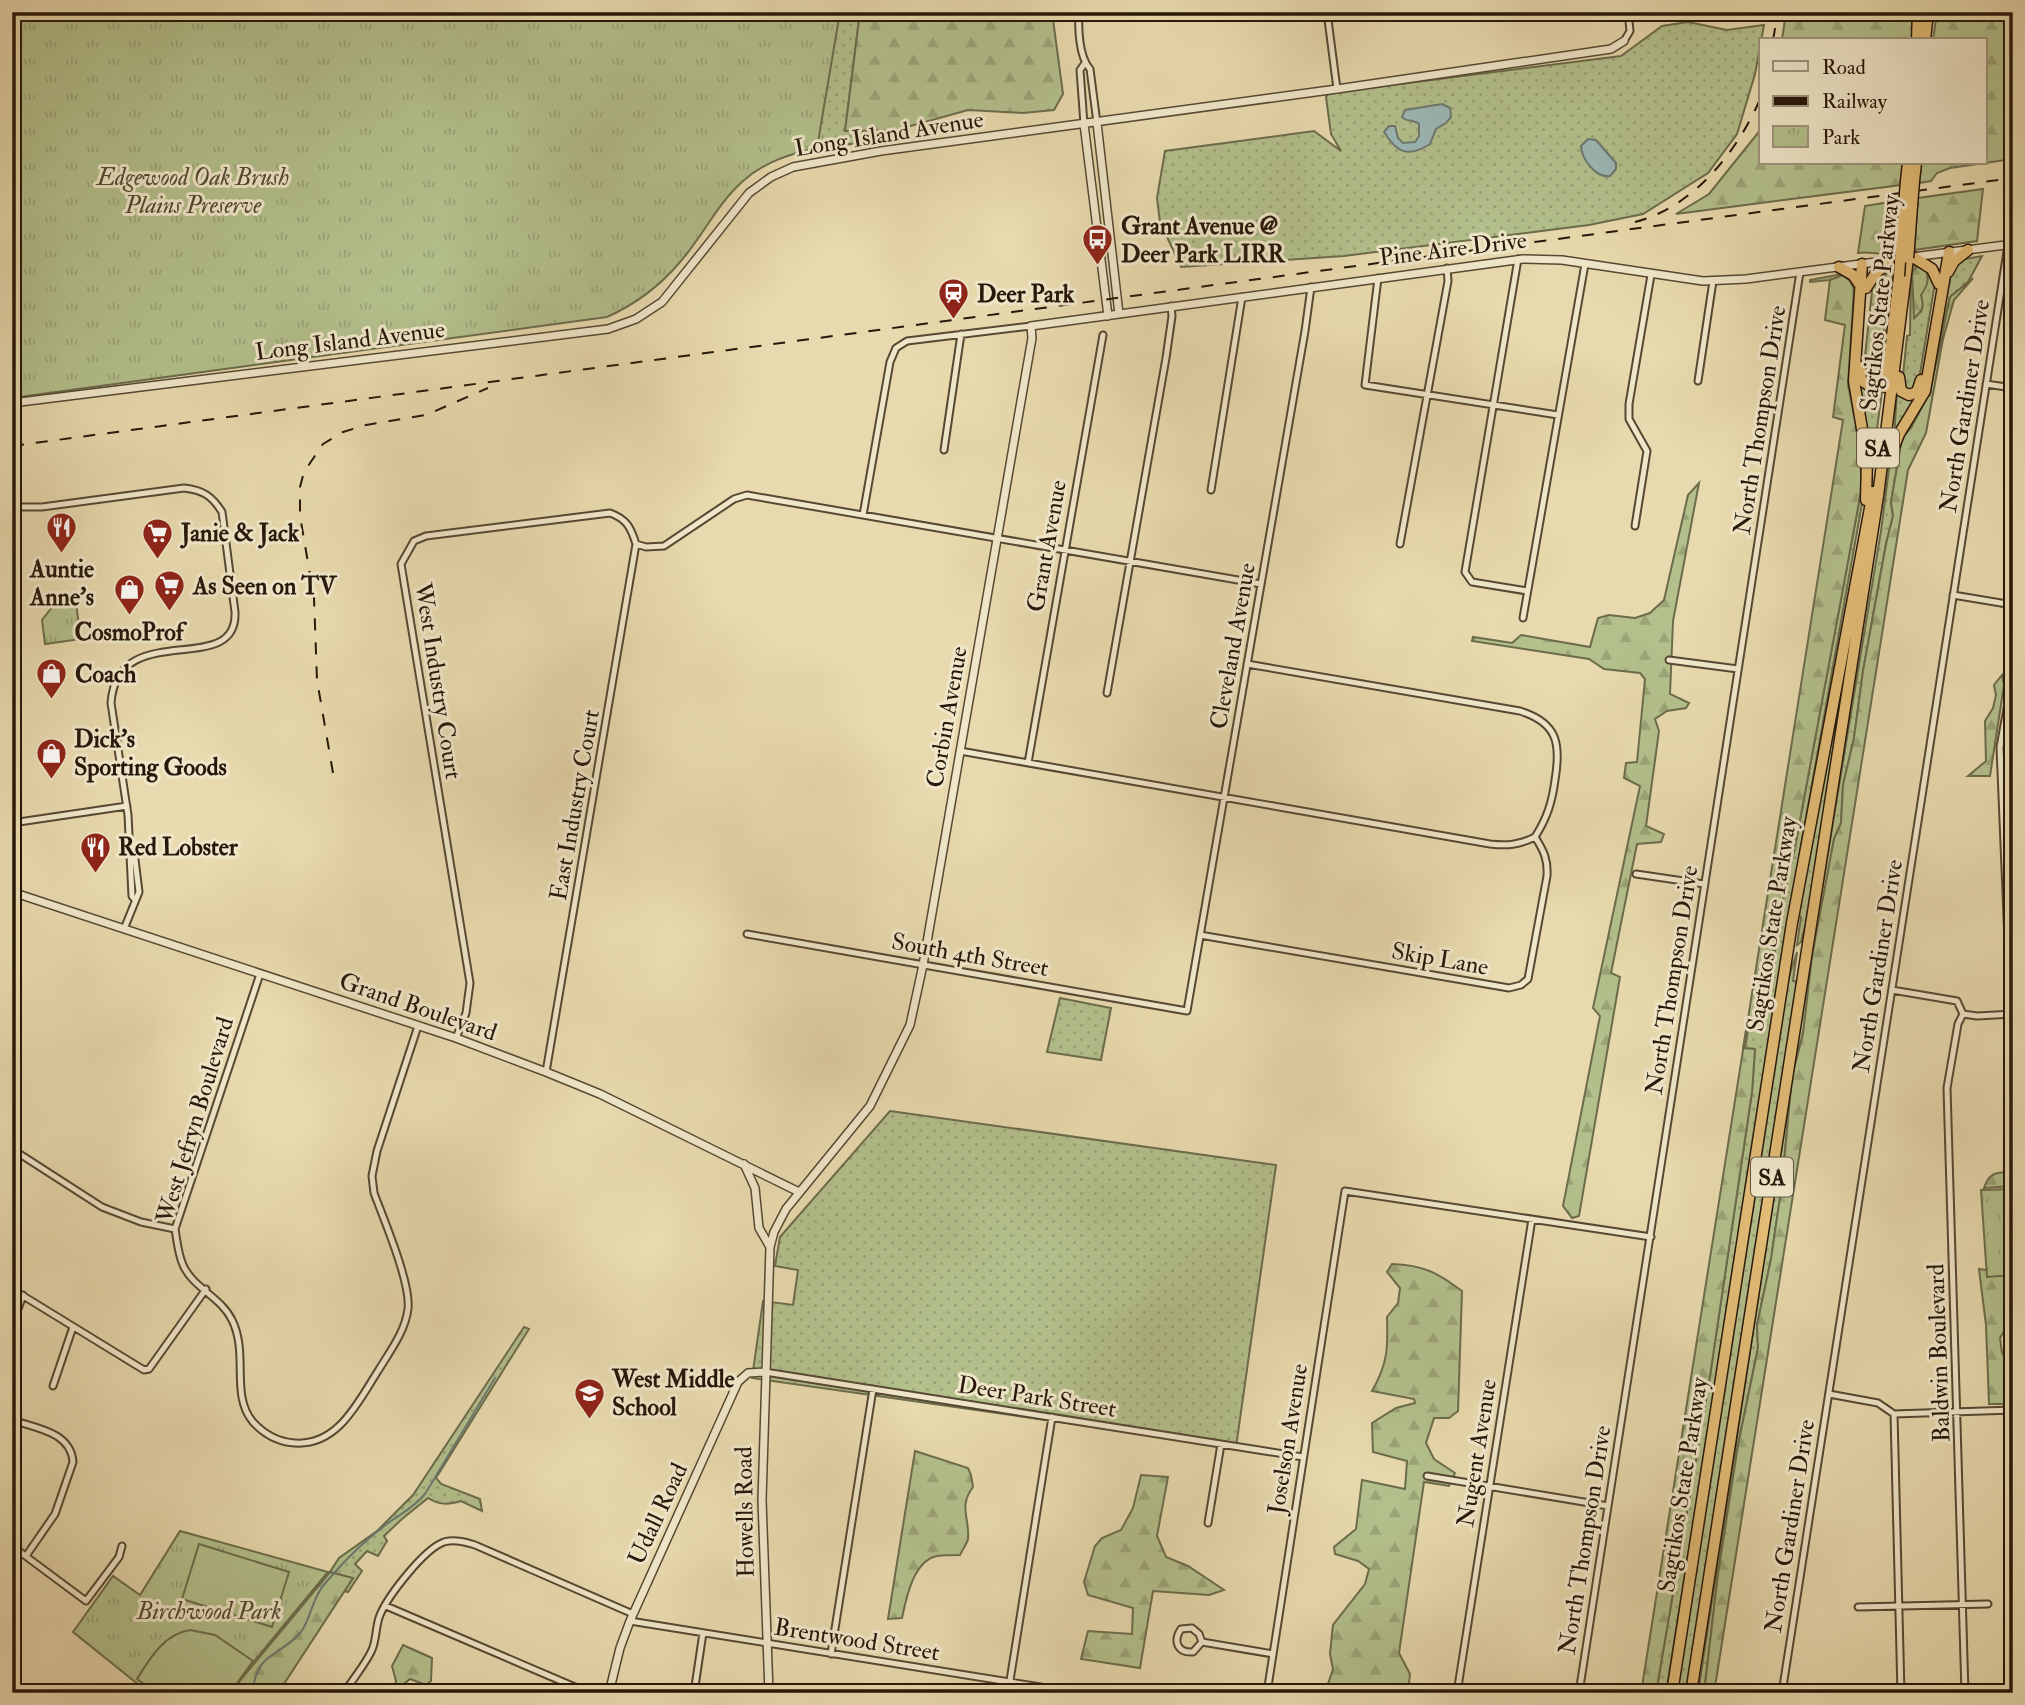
<svg xmlns="http://www.w3.org/2000/svg" width="2025" height="1705" viewBox="0 0 2025 1705" font-family="'IM FELL Double Pica',serif">
<style>
.grass{fill:url(#grass-dots);stroke:#6c6c4b;stroke-width:2}
.forest{fill:url(#forest-firs);stroke:#6c6c4b;stroke-width:2}
.park{fill:url(#park-tufts);stroke:#6c6c4b;stroke-width:2}
.pitch{fill:#b3c08c;stroke:#6c6c4b;stroke-width:2}
.water{fill:#9cb8b6;stroke:#6d7871;stroke-width:2}
.lines{fill:none;stroke-linecap:round;stroke-linejoin:round}
.stream{stroke:#6d7871;stroke-width:2}
.minor-casing{stroke:#564833;stroke-width:9}
.tertiary-casing{stroke:#564833;stroke-width:10}
.motorway-casing{stroke:#26170a;stroke-width:13}
.minor{stroke:#f0e7ca;stroke-width:5}
.tertiary{stroke:#f0e7ca;stroke-width:7}
.motorway{stroke:#e4bd77;stroke-width:10}
.rail{stroke:#26170a;stroke-width:2;stroke-dasharray:12 12;stroke-linecap:butt}
.motorway-bridge-casing{stroke:#26170a;stroke-width:13;stroke-linecap:butt}
.motorway-bridge{stroke:#e4bd77;stroke-width:10}
.labels{text-anchor:middle;dominant-baseline:central;stroke-width:6;stroke-linejoin:round;paint-order:stroke}
.shield{fill:#f0e7ca;stroke:#635544;stroke-width:2}
.shield-label{font-size:23px;font-weight:bold;fill:#26170a}
.street-label{font-size:24px;fill:#26170a;stroke:#f0e7ca}
.park-label{font-size:24px;font-style:italic;fill:#504a31;stroke:#f0e7ca}
.poi-label{font-size:24px;font-weight:bold;fill:#26170a;stroke:#f0e7ca;text-anchor:start}
</style>
<defs>
<pattern id="grass-dots" width="8" height="8" patternUnits="userSpaceOnUse" patternTransform="scale(1.75)"><rect width="8" height="8" fill="#b3c08c"/><path d="M2 2h.1M6 6h.1" fill="none" stroke="#9aa477" stroke-width="1.8" stroke-linecap="round"/></pattern>
<pattern id="forest-firs" width="22" height="20" patternUnits="userSpaceOnUse" patternTransform="scale(1.75)"><rect width="22" height="20" fill="#b3c08c"/><path d="M5 1l3.5 6h-7zM16 11l3.5 6h-7z" fill="#9aa477"/></pattern>
<pattern id="park-tufts" width="24" height="20" patternUnits="userSpaceOnUse" patternTransform="scale(1.75)"><rect width="24" height="20" fill="#b3c08c"/><path d="M3 7l-1-3M5 7V3M7 7l1-3M15 17l-1-3M17 17v-4M19 17l1-3" fill="none" stroke="#9aa477"/></pattern>
</defs>
<rect width="100%" height="100%" fill="#e8daae"/>
<filter id="stains"><feTurbulence type="fractalNoise" baseFrequency=".00286" numOctaves="4"/><feColorMatrix values="0 0 0 0 .2 0 0 0 0 .09 0 0 0 0 .02 0 0 0 .5 -.17"/></filter>
<radialGradient id="worn" r=".72"><stop offset=".6" stop-color="#630" stop-opacity="0"/><stop offset="1" stop-color="#630" stop-opacity=".3"/></radialGradient>
<path class="grass" d="M825,12H860L845,131L896,130L891,140L801,149Z
M1688,22L1727,30L1764,25L1755,74L1737,134L1708,173L1643,214L1589,225L1344,256L1181,267L1160,222L1157,198L1165,151L1314,131L1341,151L1331,134L1326,97L1329,93L1621,56L1662,26Z
M1982,256L1968,282L1950,297L1940,341L1938,330L1952,270L1965,259Z
M1915,265L1926,268L1935,283L1918,386L1913,392L1902,386L1907,336L1910,335L1911,269L1894,272L1884,330L1887,332L1881,378L1871,384L1863,375L1873,282C1881,267 1900,267 1915,265Z
M1842,274L1849,277L1858,288L1856,323L1865,487L1802,840L1666,1693H1656L1710,1376L1752,1092L1755,1049H1743L1748,1018H1750L1775,951V935L1795,847L1862,486L1858,434L1848,385L1854,304L1843,276L1830,280L1810,282V280Z
M1858,380L1870,390L1883,384L1872,466H1869Z
M1897,391L1916,396L1894,439Z
M1921,410L1902,438L1891,502L1893,516L1886,544L1863,671L1854,738L1843,785L1841,823L1834,839L1803,1034L1792,1076L1782,1184L1771,1259L1757,1325L1758,1348L1738,1445L1718,1574L1704,1693H1698L1799,1029L1881,531L1889,469L1895,452H1897L1900,440Z
M1846,667L1849,668L1809,910L1801,942L1797,945L1801,917L1797,913Z
M1797,952L1793,981L1799,982L1687,1693H1675L1785,989Z
M1060,998L1111,1008L1101,1060L1047,1052Z
M890,1111L1276,1165L1236,1447L752,1378L763,1301L793,1305L798,1270L775,1266L780,1237Z
M524,1327L529,1329L436,1478L441,1484L480,1499L482,1511L461,1501C448,1505 439,1505 428,1498L402,1519L384,1536L387,1541L378,1556L367,1551L355,1564L362,1571L348,1592L344,1591L352,1578L330,1572L339,1558L377,1531L413,1495Z"/>
<path class="forest" d="M860,12H1052L1063,94L1054,110L1023,113L968,110L896,130L845,131Z
M1786,12H1914L1912,40H1782Z
M1937,12H2013V159L1950,168L1937,173L1931,181L1919,183L1921,163H1985V40H1933Z
M1761,124V163H1904L1901,185L1676,214L1709,194L1758,133Z
M1983,189L1977,241L1914,250L1918,198Z
M1901,200L1896,253C1882,256 1871,251 1858,253L1865,206Z
M1917,266L1926,269C1929,280 1928,285 1921,295C1924,306 1924,310 1914,318L1912,272Z
M1894,273L1886,325L1882,327L1879,323V287L1886,274Z
M1843,275L1850,281L1854,289L1848,385L1858,434L1862,486L1795,847L1775,935L1767,1010L1765,1017L1761,1020L1750,1018L1745,1048L1755,1049L1752,1092L1710,1376L1656,1693H1641L1843,420L1833,417L1845,325L1825,320L1830,280Z
M1973,278L1954,300L1943,339L1926,433L1908,470L1714,1693H1704L1718,1574L1738,1445L1758,1348L1757,1325L1771,1259L1782,1184L1792,1076L1803,1034L1812,956L1834,839L1841,823L1843,785L1854,738L1863,671L1886,544L1893,516L1891,502L1902,438L1911,428L1930,392L1950,297Z
M1699,483L1673,621L1670,694L1689,703L1686,708L1667,711L1655,719L1659,731L1646,826L1664,834L1661,842L1637,844L1611,973L1620,977L1579,1216L1572,1218L1563,1206L1600,1016L1593,1008L1640,786L1624,778L1626,763L1637,762L1645,679L1640,673L1604,669L1589,659L1472,641L1473,637L1512,643L1521,635L1590,647L1598,618L1609,615L1635,618L1650,613L1664,600L1688,495Z
M2002,675L2004,685L1990,776H1968L1986,761L1985,721L1993,708L1996,695L1994,685Z
M2013,1172V1186L1984,1188C1989,1172 1997,1172 2013,1172Z
M1392,1264C1424,1265 1438,1273 1462,1291L1458,1411L1449,1418H1434L1426,1443L1434,1459L1455,1473L1449,1486L1424,1482L1399,1653L1410,1674L1408,1693H1325L1333,1669L1330,1654L1333,1625L1365,1584L1369,1569L1358,1561L1335,1554L1334,1547L1356,1529L1362,1480L1405,1489L1407,1461L1373,1452L1372,1423L1396,1408L1415,1403L1414,1399L1372,1391C1388,1363 1388,1348 1387,1317L1398,1303L1400,1288L1387,1272Z
M1979,1269L2013,1274V1320L2010,1321L2000,1338L2002,1353L2012,1366L2013,1404H1989L1986,1325Z
M915,1451L968,1468L971,1475L973,1487C958,1507 970,1518 968,1539C967,1544 962,1550 960,1555C952,1555 944,1555 937,1556C913,1561 906,1599 902,1618L888,1619Z
M1141,1475L1168,1477L1157,1536L1166,1557L1188,1566L1224,1590L1209,1595L1153,1591L1140,1668L1081,1659L1088,1631L1132,1634L1133,1608L1088,1595L1084,1582L1095,1546L1102,1538L1121,1530L1133,1508Z
M330,1572L353,1578L278,1693H236L238,1683Z
M403,1645L432,1658L431,1681L426,1685L410,1679L393,1693L396,1681L392,1666Z"/>
<path class="park" d="M12,12H840L817,148C790,154 764,162 743,181C717,204 703,236 680,262C659,287 636,304 607,317L12,398Z
M76,604L81,639L45,644L42,620L53,606Z
M2013,1189V1275L1987,1277L1981,1190Z
M180,1531L328,1572L236,1683L235,1693H149L73,1632L113,1576L140,1595Z"/>
<path class="pitch" d="M2013,1227V1273H2005L2007,1238Z
M199,1544L289,1572L272,1627L182,1599Z
M190,1630L215,1635L253,1661L230,1693H156L137,1679C150,1658 164,1634 190,1630Z"/>
<path class="water" d="M1442,104L1450,108L1451,117L1446,123L1436,129L1430,144C1408,158 1397,153 1384,132L1389,126H1395L1398,138L1403,143L1415,142L1419,136V124C1413,119 1406,122 1402,117L1405,110Z
M1588,139L1596,140L1616,163V169L1610,176C1596,178 1582,160 1581,146Z"/>
<g class="lines">
<path class="stream" d="M253,1693C255,1652 280,1657 301,1632C311,1619 312,1596 328,1580C346,1559 368,1537 391,1521C404,1512 414,1507 425,1494L495,1378"/>
<defs>
<path id="minor" d="M1079,12C1078,29 1079,57 1090,69L1097,123
M1327,12L1337,89
M1624,41L1630,31L1628,12
M1084,124L1080,70L1085,63
M1518,259L1465,572L1472,582L1527,591
M1378,278L1365,385L1558,415
M1698,381L1713,281
M1986,384L2013,388
M944,450L961,334
M1211,490L1242,297
M12,507H42L184,488C203,490 212,496 222,512L235,612C238,680 117,616 111,703L128,815L132,896L135,900
M863,515L890,362L896,348L907,341L1031,326
M1635,526L1647,451L1629,419V404L1651,275
M636,544L646,547L664,546L734,499L747,495L1261,584
M1400,544L1448,281L1447,268
M1953,595L2013,605
M1523,618L1585,264
M1669,660L1738,669
M1247,664L1520,711C1558,723 1561,744 1555,780C1552,803 1547,818 1535,837
M1107,693L1166,358L1172,316L1171,306
M960,751L1490,844C1507,846 1519,845 1535,837
M1028,763L1103,335
M12,823L127,806
M1636,874L1704,884
M124,929L139,892L134,851L131,848
M747,934L1187,1011L1305,331L1311,287
M1200,935L1509,988L1521,985L1528,979L1547,876C1548,860 1544,851 1535,837
M260,974L175,1229C177,1241 178,1254 183,1265C193,1288 221,1297 232,1320C249,1354 230,1395 253,1422C264,1434 279,1442 295,1443C338,1446 358,1402 378,1371C390,1351 405,1332 408,1309C411,1283 384,1220 374,1193L372,1176L377,1151L418,1026
M1892,990L1957,1001L1963,1014L1977,1016L2013,1014
M1963,1014L1958,1024L1947,1088L1965,1693
M2011,1014L2000,747L2013,676
M456,1038L466,1013L470,983L401,564L414,541L426,536L610,513C627,519 631,528 636,544L546,1072
M12,1149L102,1207L141,1222L175,1229
M12,1289L144,1370L149,1369L206,1289
M12,1326L23,1295
M765,1372L1303,1457
M53,1386L73,1327
M1829,1394L1878,1403L1894,1414L1901,1693
M1894,1414L2013,1410
M12,1420C36,1428 71,1432 73,1462L55,1514L26,1556
M1427,1476L1608,1506
M1208,1523L1221,1444
M12,1546L86,1601L119,1557L122,1546
M386,1606L589,1693
M1858,1607L1988,1604
M630,1621L1078,1693
M1202,1642L1193,1652C1177,1653 1173,1641 1181,1629L1192,1628L1199,1634L1202,1642L1273,1654
M831,1654L873,1389
M344,1693C353,1679 364,1666 371,1652C377,1641 375,1627 380,1615C388,1596 424,1549 444,1542C455,1539 465,1542 475,1545L633,1614
M694,1693L703,1633
M1008,1693L1052,1417
M1267,1693L1345,1191L1651,1237
M1457,1693L1532,1219
M1579,1693L1800,272
M1782,1693L2008,245"/>
<path id="tertiary" d="M1097,123L1119,314
M1084,124L1108,316
M1913,257L2013,244
M12,403L608,329L636,319L662,302L749,193L771,177L793,167L881,151L1337,89L1611,49L1624,41
M12,892L456,1038L546,1072L600,1094L799,1192
M744,1164L755,1188L759,1228L770,1247
M609,1693L620,1648L630,1621L738,1382L748,1373L765,1372
M769,1693L762,1500L770,1247L774,1232L786,1209L870,1106L910,1025L923,965L1032,338L1031,326L1523,259L1562,260L1703,281L1746,279L1891,260"/>
<path id="motorway" d="M1917,40L1918,12
M1925,40L1928,12
M1906,181L1908,163
M1914,181L1916,163
M1901,247L1904,206
M1909,247L1912,206
M1913,257L1932,269L1939,284
M1862,264L1854,381L1867,459L1866,500
M1839,267L1853,275L1860,285
M1948,272L1954,261L1968,250
M1866,288L1876,273L1891,260
M1860,367L1861,380L1870,386L1880,382L1884,370
M1899,377L1901,391L1909,395L1917,392L1921,380
M1886,387L1899,276
M1888,462L1899,434L1925,391L1949,252
M1672,1693L1792,923L1873,492
M1691,1693L1878,496L1908,258"/>
</defs>
<use href="#minor" class="minor-casing"/>
<use href="#tertiary" class="tertiary-casing"/>
<use href="#motorway" class="motorway-casing"/>
<use href="#minor" class="minor"/>
<use href="#tertiary" class="tertiary"/>
<use href="#motorway" class="motorway"/>
<path class="rail" d="M1773,40L1778,12
M1635,222C1694,207 1738,151 1761,97
M12,446L2013,178
M333,773L317,680L314,598L300,516V487L304,472L323,444L343,432L366,425L426,415L488,388"/>
<defs>
<path id="motorway-bridge" d="M1904,206L1906,181
M1912,206L1914,181
M1908,258L1909,247
M1899,276L1901,247"/>
</defs>
<use href="#motorway-bridge" class="motorway-bridge-casing"/>
<use href="#motorway-bridge" class="motorway-bridge"/>
</g>
<defs>
<symbol id="bus-pin" viewBox="-11 -11 22 30"><path d="M0 17L-7.5 6A9.5 9.5 0 1 1 7.5 6Z" fill="#8f2418" stroke="#f0e7ca"/><path d="M-5-6H5V4H4V6H2V4H-2V6H-4V4H-5ZM-3.5-4V0h7V-4ZM-3.5 1.2v1.5H-2V1.2ZM2 1.2v1.5H3.5V1.2Z" fill="#fff"/></symbol>
<symbol id="station-pin" viewBox="-11 -11 22 30"><path d="M0 17L-7.5 6A9.5 9.5 0 1 1 7.5 6Z" fill="#8f2418" stroke="#f0e7ca"/><path d="M-3-6H3Q5-6 5-4V2Q5 4 3 4L4.5 6H3L1.5 4h-3L-3 6H-4.5L-3 4Q-5 4-5 2V-4Q-5-6-3-6ZM-3.5-4v3h7v-3ZM-3.5 1v1.5H-2V1ZM2 1v1.5H3.5V1Z" fill="#fff"/></symbol>
<symbol id="restaurant-pin" viewBox="-11 -11 22 30"><path d="M0 17L-7.5 6A9.5 9.5 0 1 1 7.5 6Z" fill="#8f2418" stroke="#f0e7ca"/><path d="M-5-6h1v4h1v-4h1v4h1v-4h1v5L-1.5 .5V6h-2V.5L-5-1ZM5-6V6H3V1.5H1.5Q1.5-4 5-6Z" fill="#fff"/></symbol>
<symbol id="supermarket-pin" viewBox="-11 -11 22 30"><path d="M0 17L-7.5 6A9.5 9.5 0 1 1 7.5 6Z" fill="#8f2418" stroke="#f0e7ca"/><path d="M-6-5.5h2.5l.6 2H6L4.5 2H-2.5L-4.4-4H-6ZM-1.5 3.2a1.3 1.3 0 1 0 .1 0ZM3 3.2a1.3 1.3 0 1 0 .1 0Z" fill="#fff"/></symbol>
<symbol id="shop-pin" viewBox="-11 -11 22 30"><path d="M0 17L-7.5 6A9.5 9.5 0 1 1 7.5 6Z" fill="#8f2418" stroke="#f0e7ca"/><path d="M-5-2.5h2.3a2.7 3.5 0 0 1 5.4 0H5L5.5 6h-11ZM-1.5-2.5h3a1.5 2.3 0 0 0-3 0Z" fill="#fff"/></symbol>
<symbol id="school-pin" viewBox="-11 -11 22 30"><path d="M0 17L-7.5 6A9.5 9.5 0 1 1 7.5 6Z" fill="#8f2418" stroke="#f0e7ca"/><path d="M0-5L7-2L0 1L-7-2ZM-4 1L0 2.5L4 1V4Q0 6-4 4Z" fill="#fff"/></symbol>
</defs>
<g fill-rule="evenodd">
<use href="#bus-pin" x="1080" y="222" width="35" height="47"/>
<use href="#station-pin" x="936" y="276" width="35" height="47"/>
<use href="#restaurant-pin" x="44" y="510" width="35" height="47"/>
<use href="#supermarket-pin" x="140" y="516" width="35" height="47"/>
<use href="#supermarket-pin" x="152" y="568" width="35" height="47"/>
<use href="#shop-pin" x="112" y="572" width="35" height="47"/>
<use href="#shop-pin" x="34" y="656" width="35" height="47"/>
<use href="#shop-pin" x="34" y="736" width="35" height="47"/>
<use href="#restaurant-pin" x="78" y="830" width="35" height="47"/>
<use href="#school-pin" x="572" y="1376" width="35" height="47"/>
</g>
<g class="labels">
<g class="shield">
<rect x="1857" y="428.5" width="42" height="39" rx="5"/>
<rect x="1751" y="1157.5" width="42" height="39" rx="5"/>
</g>
<g class="shield-label">
<text x="1878" y="448">SA</text>
<text x="1772" y="1177">SA</text>
</g>
<g class="street-label">
<text transform="translate(889 134) rotate(-9)">Long Island Avenue</text>
<text transform="translate(1453 249) rotate(-7)">Pine Aire Drive</text>
<text transform="translate(1880 303) rotate(-84)">Sagtikos State Parkway</text>
<text transform="translate(350 341) rotate(-7)">Long Island Avenue</text>
<text transform="translate(1965 406) rotate(-81)">North Gardiner Drive</text>
<text transform="translate(1760 420) rotate(-81)">North Thompson Drive</text>
<text transform="translate(1047 546) rotate(-80)">Grant Avenue</text>
<text transform="translate(1233 646) rotate(-80)">Cleveland Avenue</text>
<text transform="translate(438 681) rotate(81)">West Industry Court</text>
<text transform="translate(947 717) rotate(-80)">Corbin Avenue</text>
<text transform="translate(575 805) rotate(-80)">East Industry Court</text>
<text transform="translate(1772 924) rotate(-81)">Sagtikos State Parkway</text>
<text transform="translate(970 955) rotate(10)">South 4th Street</text>
<text transform="translate(1440 959) rotate(10)">Skip Lane</text>
<text transform="translate(1878 966) rotate(-81)">North Gardiner Drive</text>
<text transform="translate(1672 980) rotate(-81)">North Thompson Drive</text>
<text transform="translate(418 1007) rotate(19)">Grand Boulevard</text>
<text transform="translate(195 1120) rotate(-73)">West Jefryn Boulevard</text>
<text transform="translate(1939 1353) rotate(-92)">Baldwin Boulevard</text>
<text transform="translate(1037 1397) rotate(9)">Deer Park Street</text>
<text transform="translate(1288 1439) rotate(-81)">Joselson Avenue</text>
<text transform="translate(1477 1453) rotate(-81)">Nugent Avenue</text>
<text transform="translate(1683 1485) rotate(-81)">Sagtikos State Parkway</text>
<text transform="translate(745 1512) rotate(-91)">Howells Road</text>
<text transform="translate(658 1514) rotate(-65)">Udall Road</text>
<text transform="translate(1790 1526) rotate(-81)">North Gardiner Drive</text>
<text transform="translate(1585 1540) rotate(-81)">North Thompson Drive</text>
<text transform="translate(857 1640) rotate(9)">Brentwood Street</text>
</g>
<g class="park-label">
<text x="193" y="177">Edgewood Oak Brush<tspan x="193" dy="28">Plains Preserve</tspan></text>
<text x="209" y="1611">Birchwood Park</text>
</g>
<g class="poi-label">
<text x="1121" y="226">Grant Avenue @<tspan x="1121" dy="28">Deer Park LIRR</tspan></text>
<text x="977" y="294">Deer Park</text>
<text x="181" y="533">Janie &amp; Jack</text>
<text x="62" y="569" text-anchor="middle">Auntie<tspan x="62" dy="28">Anne's</tspan></text>
<text x="193" y="586">As Seen on TV</text>
<text x="129" y="632" text-anchor="middle">CosmoProf</text>
<text x="75" y="674">Coach</text>
<text x="74" y="739">Dick's<tspan x="74" dy="28">Sporting Goods</tspan></text>
<text x="118" y="847">Red Lobster</text>
<text x="612" y="1379">West Middle<tspan x="612" dy="28">School</tspan></text>
</g>
</g>
<rect width="2025" height="1705" fill="none" stroke="#e8daae" stroke-width="42"/>
<rect x="14" y="14" width="1997" height="1677" fill="none" stroke="#26170a" stroke-width="3.5"/>
<rect x="21" y="21" width="1983" height="1663" fill="none" stroke="#26170a" stroke-width="2"/>
<rect x="1759" y="38" width="228" height="126" fill="#f0e7ca" stroke="#9f947d" stroke-width="2"/>
<rect x="1773" y="61" width="35" height="10" fill="#f0e7ca" stroke="#9f947d" stroke-width="2"/>
<text x="1822" y="74" font-size="21" fill="#26170a">Road</text>
<rect x="1773" y="96" width="35" height="10" fill="#26170a" stroke="#9f947d" stroke-width="2"/>
<text x="1822" y="108" font-size="21" fill="#26170a">Railway</text>
<rect x="1773" y="126" width="35" height="21" fill="url(#park-tufts)" stroke="#9f947d" stroke-width="2"/>
<text x="1822" y="144" font-size="21" fill="#26170a">Park</text>
<rect width="100%" height="100%" filter="url(#stains)"/>
<rect width="100%" height="100%" fill="url(#worn)"/>
</svg>
